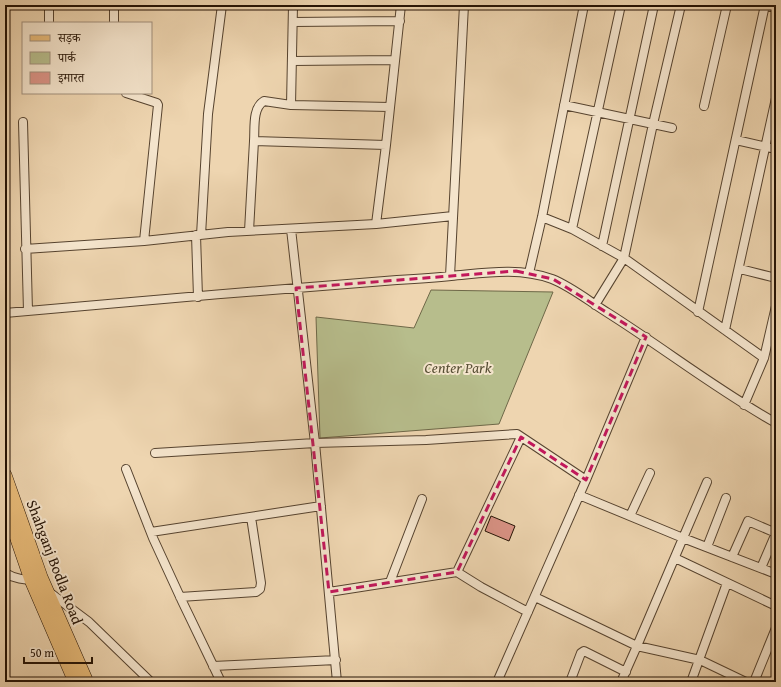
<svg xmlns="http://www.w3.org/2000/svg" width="781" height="687" viewBox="0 0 781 687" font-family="'Gentium Book Plus','Noto Serif Devanagari',serif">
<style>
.green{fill:#b7bd8c;stroke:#6e6848}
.building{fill:#da9386;stroke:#241204}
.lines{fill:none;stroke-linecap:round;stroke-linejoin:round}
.minor-casing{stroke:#56432f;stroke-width:10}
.primary-casing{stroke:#241204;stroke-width:14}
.minor{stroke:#f4e4cc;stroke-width:8}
.primary{stroke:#e7ba78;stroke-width:13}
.marked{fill:none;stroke:#c2185b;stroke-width:3;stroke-dasharray:8 5;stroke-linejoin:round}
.labels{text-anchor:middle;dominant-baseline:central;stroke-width:4;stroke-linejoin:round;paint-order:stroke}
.park-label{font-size:15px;font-style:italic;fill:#574e34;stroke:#f4e4cc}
.street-label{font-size:15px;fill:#241204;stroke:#f4e4cc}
</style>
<rect width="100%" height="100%" fill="#eed5b0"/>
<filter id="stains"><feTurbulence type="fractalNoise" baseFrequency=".005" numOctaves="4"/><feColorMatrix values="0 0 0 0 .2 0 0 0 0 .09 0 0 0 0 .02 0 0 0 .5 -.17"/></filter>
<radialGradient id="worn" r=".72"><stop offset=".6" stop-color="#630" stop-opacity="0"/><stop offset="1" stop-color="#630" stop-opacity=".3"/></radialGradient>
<path class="green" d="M431,290L553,292L499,424L320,438L316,317L414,328Z"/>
<path class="building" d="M491,516L515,526L509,541L485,531Z"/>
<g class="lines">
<defs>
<path id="minor" d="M293,5L291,105L390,107
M763,5L776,8
M293,22L400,21
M49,23V5
M114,23V5
M292,61L395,60
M564,105L672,128
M704,106L727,5
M23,122L28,311
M736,140L776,149
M254,141C255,129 252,108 264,101L291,105
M542,217L572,229L624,258L764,358
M376,224L386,145L401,5
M291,229L315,443L337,682
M572,229L621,5
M249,231L254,141L386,145
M196,235L198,297
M201,235L208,114L222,5
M144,241L228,232L376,224L453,216
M602,246L654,5
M25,249L144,241L158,105L157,103L126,93
M740,269L776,278
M529,273L542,217L584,5
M450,276L464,5
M595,305L624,258L653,124L681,5
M698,312L765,5
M5,313C136,301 266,290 397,280C415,279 433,278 451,276C485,273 518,267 552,279C572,287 590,302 608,313C665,349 717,390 776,423
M725,330L776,98
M744,405L764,358L776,306
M155,453L315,443L426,440L517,434L586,480
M126,469L153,538L182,601L221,682
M707,482L683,538L776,574
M579,495L683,538L637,646L700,660L746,682
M630,516L650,473
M151,532L321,506
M707,547L726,498
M732,557L748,521L776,533L761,568
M675,558L776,606
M457,572L521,437
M5,573C13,578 26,581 35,579
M390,582L422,499
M49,592L89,622L151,682
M329,592L457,572L481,587L528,612
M180,597L256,592L260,589L261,583L251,517
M535,597L637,646L621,682
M213,666L336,660
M497,682L586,480L646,337
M570,682L581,653L584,651L626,672
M691,682L727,583
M754,682L776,628"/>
<path id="primary" d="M5,475L41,577L87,682
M5,504L31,580L75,682"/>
</defs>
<use href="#minor" class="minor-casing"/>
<use href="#primary" class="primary-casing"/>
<use href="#minor" class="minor"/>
<use href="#primary" class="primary"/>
</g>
<path class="marked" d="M516,271L553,279L646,337L586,480L521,437L457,572L329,592L296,288Z"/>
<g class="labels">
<g class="park-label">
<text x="458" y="367">Center Park</text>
</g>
<g class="street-label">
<text transform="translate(55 562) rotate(69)">Shahganj Bodla Road</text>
</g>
</g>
<rect width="781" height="687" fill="none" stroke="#eed5b0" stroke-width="20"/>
<rect x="6" y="6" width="769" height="675" fill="none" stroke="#241204" stroke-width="2"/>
<rect x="10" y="10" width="761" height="667" fill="none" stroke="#241204"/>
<rect x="22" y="22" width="130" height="72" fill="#f4e4cc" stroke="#a1907c"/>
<rect x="30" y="35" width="20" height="6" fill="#e7ba78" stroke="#a1907c"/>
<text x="58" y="42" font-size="12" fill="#241204">सड़क</text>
<rect x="30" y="52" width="20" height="12" fill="#b7bd8c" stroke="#a1907c"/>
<text x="58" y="62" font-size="12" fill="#241204">पार्क</text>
<rect x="30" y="72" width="20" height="12" fill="#da9386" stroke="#a1907c"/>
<text x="58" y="82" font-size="12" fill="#241204">इमारत</text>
<path d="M24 657v6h68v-6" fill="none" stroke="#241204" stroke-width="2"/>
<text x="30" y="657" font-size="12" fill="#241204" stroke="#f4e4cc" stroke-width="3" paint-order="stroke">50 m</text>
<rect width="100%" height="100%" filter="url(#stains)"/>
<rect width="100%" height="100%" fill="url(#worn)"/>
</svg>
